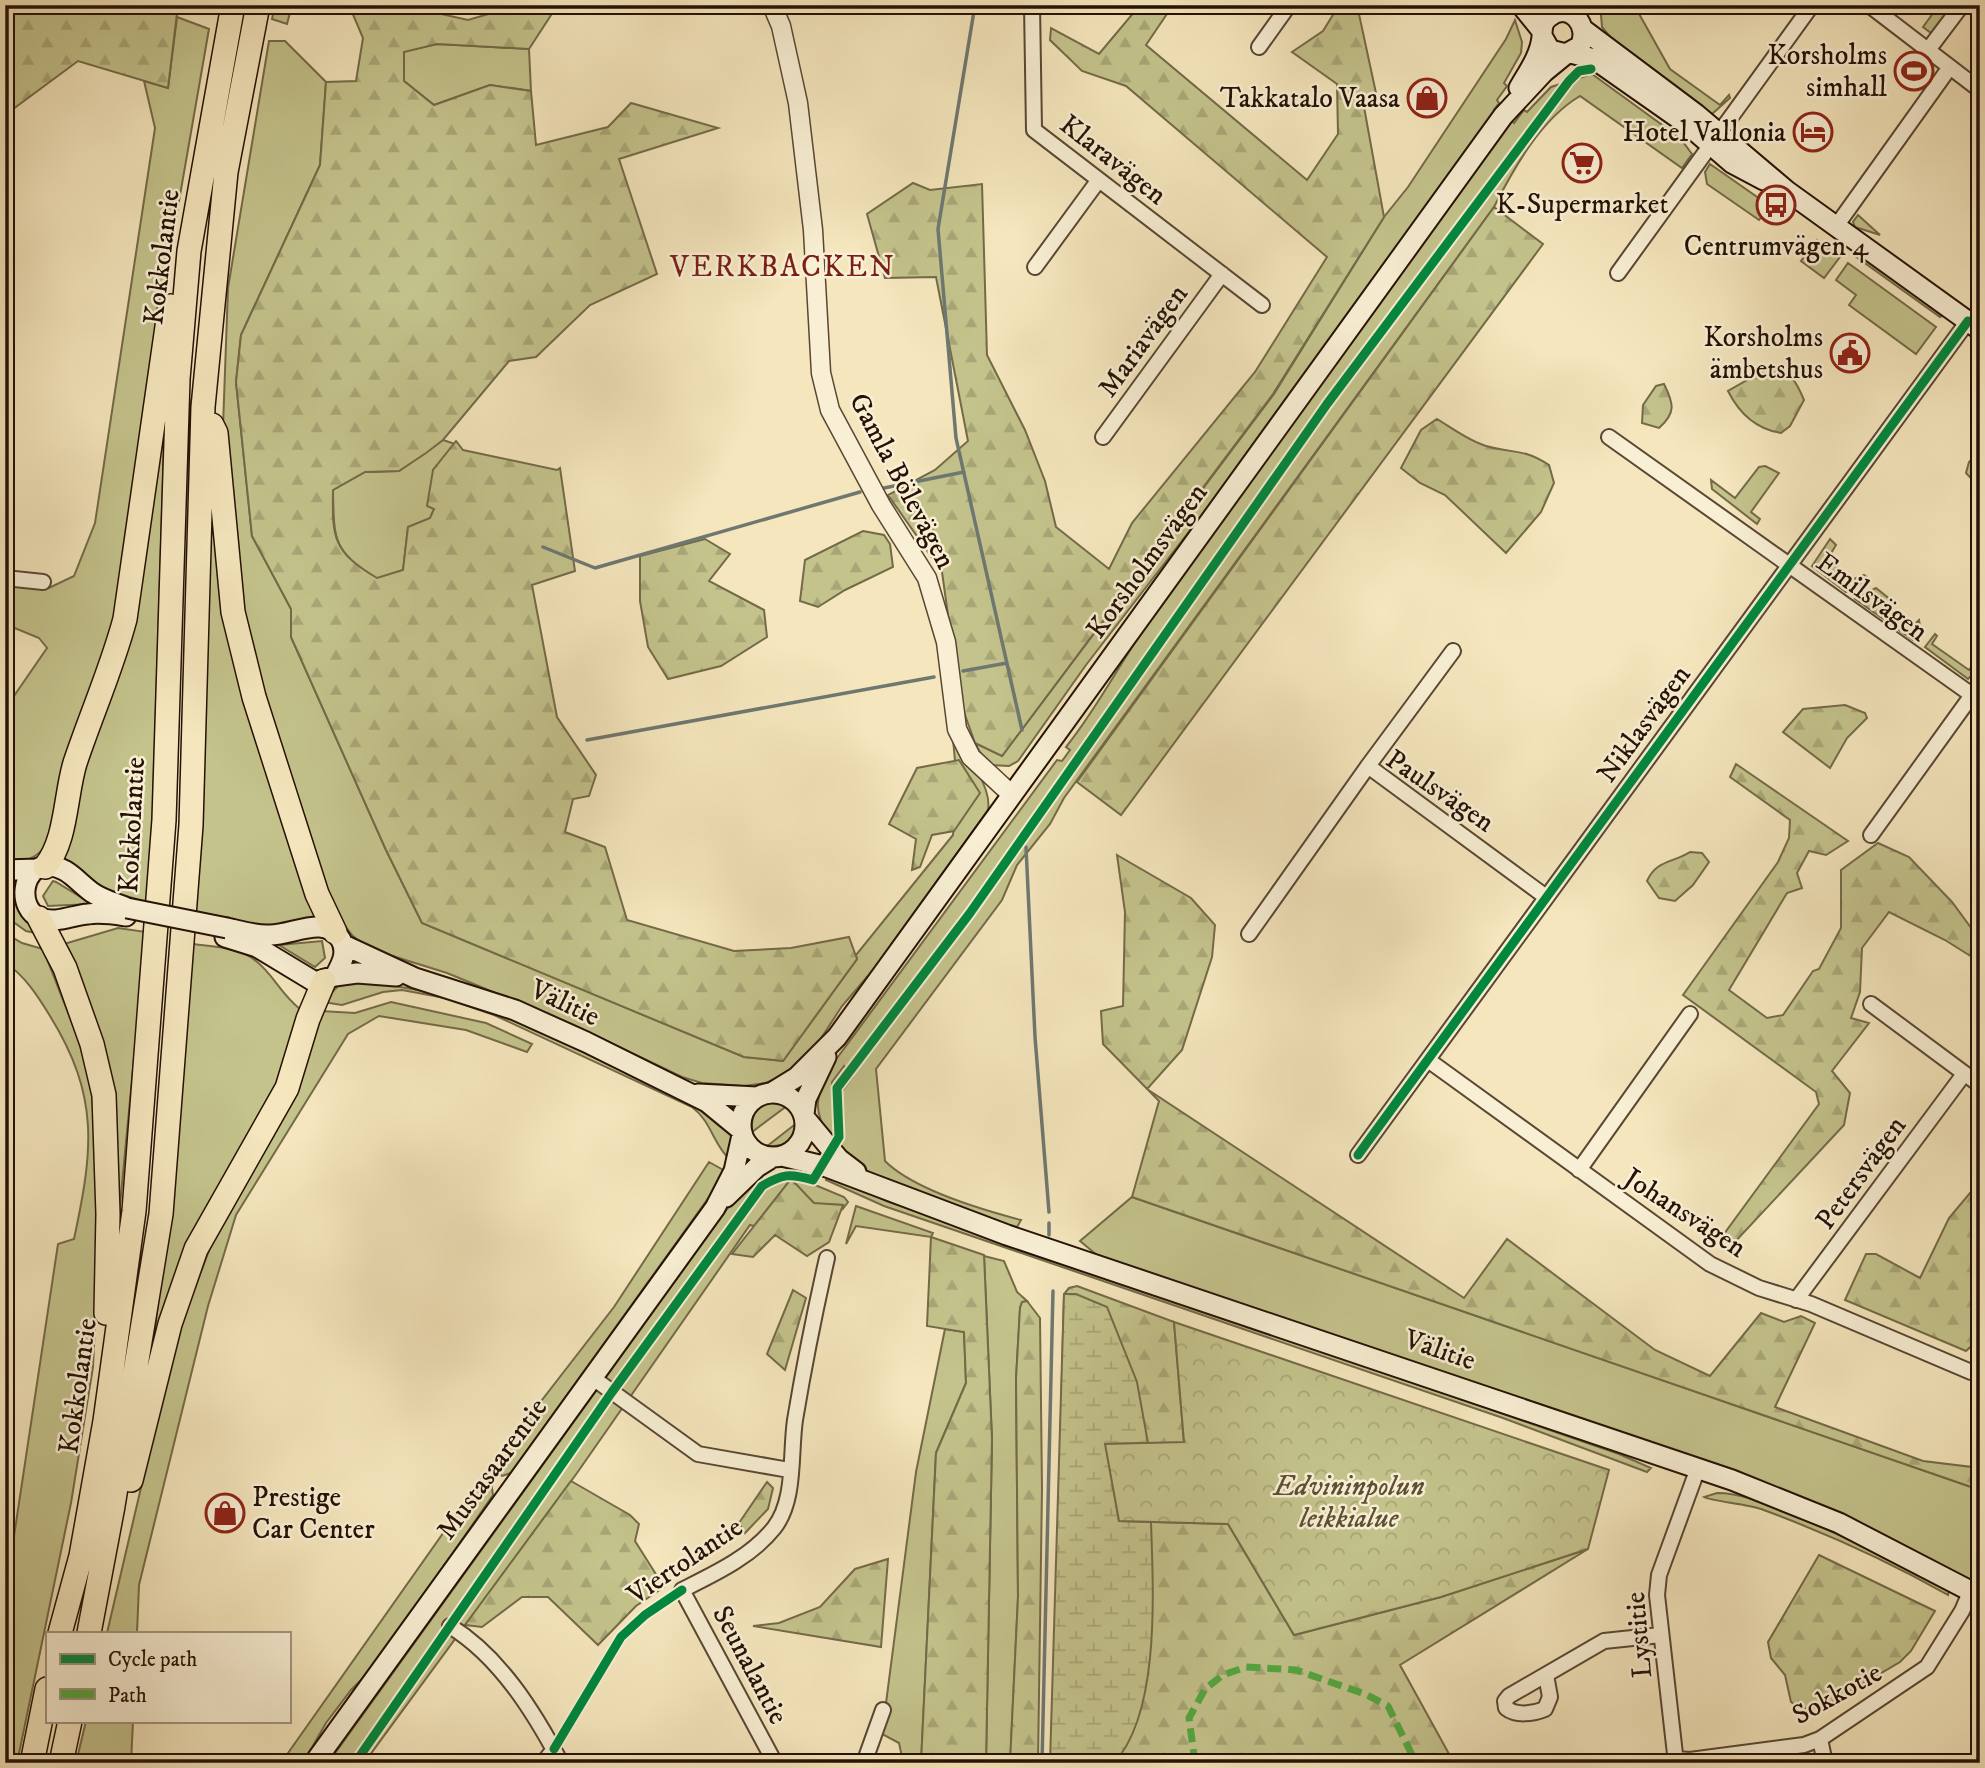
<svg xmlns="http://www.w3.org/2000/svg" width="1985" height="1768" viewBox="0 0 1985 1768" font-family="'IM FELL DW Pica',serif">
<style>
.green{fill:#c4c38c;stroke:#746a48;stroke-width:2}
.forest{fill:url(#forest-firs);stroke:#746a48;stroke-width:2}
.wetland{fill:url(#wetland-marsh);stroke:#746a48;stroke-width:2}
.park{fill:url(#park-crowns);stroke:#746a48;stroke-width:2}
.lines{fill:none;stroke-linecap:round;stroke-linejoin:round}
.stream{stroke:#6e7871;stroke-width:3.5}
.minor-casing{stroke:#594633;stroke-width:18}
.tertiary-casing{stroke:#594633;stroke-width:21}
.secondary-casing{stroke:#251105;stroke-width:23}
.trunk-casing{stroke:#251105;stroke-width:26}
.minor{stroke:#f8efd4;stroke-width:14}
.tertiary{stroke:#f8efd4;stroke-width:18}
.secondary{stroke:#f8efd4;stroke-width:19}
.trunk{stroke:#f5e6bd;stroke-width:23}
.secondary-bridge-casing{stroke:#251105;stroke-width:23;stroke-linecap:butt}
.secondary-bridge{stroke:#f8efd4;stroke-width:19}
.quiet{stroke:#53a840;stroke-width:7;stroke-dasharray:14 7;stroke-linecap:butt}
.cycleway-casing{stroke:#f8efd4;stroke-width:13}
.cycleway{stroke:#00873e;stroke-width:9}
.labels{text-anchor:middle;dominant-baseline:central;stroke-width:5;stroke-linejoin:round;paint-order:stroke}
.poi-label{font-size:28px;fill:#251105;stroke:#f8efd4;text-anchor:end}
.street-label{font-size:28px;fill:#251105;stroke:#f8efd4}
.park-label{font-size:28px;font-style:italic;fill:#5d4f34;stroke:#f8efd4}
.neighbourhood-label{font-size:30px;letter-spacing:2px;fill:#7a1f14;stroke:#f8efd4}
</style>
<defs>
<pattern id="forest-firs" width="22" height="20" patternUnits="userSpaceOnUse" patternTransform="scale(1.75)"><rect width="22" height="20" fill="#c4c38c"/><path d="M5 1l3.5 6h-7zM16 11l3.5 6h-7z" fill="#a8a677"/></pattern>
<pattern id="wetland-marsh" width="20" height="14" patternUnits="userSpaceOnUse" patternTransform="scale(1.75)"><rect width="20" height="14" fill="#c4c38c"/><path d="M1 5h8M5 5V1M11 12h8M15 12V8" fill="none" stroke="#a8a677"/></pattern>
<pattern id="park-crowns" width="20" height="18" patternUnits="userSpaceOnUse" patternTransform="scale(1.75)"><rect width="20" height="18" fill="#c4c38c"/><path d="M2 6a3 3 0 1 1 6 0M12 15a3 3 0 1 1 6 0" fill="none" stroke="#a8a677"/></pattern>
</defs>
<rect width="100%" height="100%" fill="#f5e6bd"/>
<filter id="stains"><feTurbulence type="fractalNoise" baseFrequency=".00286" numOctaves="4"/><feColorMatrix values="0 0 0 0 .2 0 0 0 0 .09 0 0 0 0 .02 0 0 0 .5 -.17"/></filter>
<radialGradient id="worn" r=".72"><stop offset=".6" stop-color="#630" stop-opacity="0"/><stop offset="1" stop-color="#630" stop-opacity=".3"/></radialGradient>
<path class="green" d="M275,5H292L287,24L272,19Z
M1608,5H1641L1638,12L1670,69L1720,105L1729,95L1730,98L1711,115L1616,44L1602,27L1601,15Z
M1939,5L1948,10L1931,33L1923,27Z
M177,17L209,29L159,316L128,573L50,841C37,858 27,863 5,862V709L47,648L39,638L5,624V586L49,588L74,576L95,523L155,128L144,81L168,88Z
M1515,20L1522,42L1521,53L1504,83L1507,86L1497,100L1499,103L1494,110L1496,112L1201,516L1086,665L1018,761L1009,766L990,765L983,758L975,743L1002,756L1274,394L1384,217L1408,187L1506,39Z
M269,41H285L326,82L320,165L241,335L236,382L252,536L291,609V637L386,850L422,923L744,1057L783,1061L857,959L856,955L953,835L959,761H955L953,739C968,753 992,789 988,810L873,970L842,1006L807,1060L786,1075L765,1083L744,1086L702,1083L682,1077L569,1023L447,973L367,948L352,935L336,914L257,683L239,597L223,427L228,288Z
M437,44L529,49L531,91L490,85L434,105L404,81V51Z
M1592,74L1680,138L1692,154L1682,168L1580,96C1541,119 1514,168 1494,207L1064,798L1050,824L1017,865L1002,900L876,1069L885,1161C913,1189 983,1210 1021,1220L1016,1229L871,1174L838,1147L843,1137L841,1093L853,1076L844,1066L832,1082L834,1134L830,1137C812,1112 816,1096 829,1069L1057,760L1062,761L1070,750L1066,747C1096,710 1118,667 1145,627L1510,120L1514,123L1524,110L1527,112L1551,87Z
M1710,164L1770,206L1759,220L1707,184L1705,172Z
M1858,215L1880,235L1855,227L1853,222Z
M1817,240L1840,257L1824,278L1801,261Z
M1855,256H1864L1942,316L1940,317Z
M1848,263L1936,327L1916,354L1849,305L1856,295L1836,280Z
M166,380L150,903L99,888L82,871L61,857Z
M443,440L455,444L433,470L434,509L430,519L408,527L403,570L377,579C332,551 334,539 333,490L365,472L399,471Z
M1976,455L1980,457V488L1966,473L1969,462Z
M1765,466L1779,473L1751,512L1760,519L1757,524L1712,489L1711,480L1735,498L1759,467Z
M211,512L223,596L315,917L279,927H242L194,914Z
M1830,539L1836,545L1827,560L1854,579L1864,575L1870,580L1846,592L1812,566Z
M1876,588L1891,600L1885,609L1912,627L1919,620L1921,632L1913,640L1855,599Z
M1935,634L1937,636L1932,644L1969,670L1980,656V667L1968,679L1925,647Z
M53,881L56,882L92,904L48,906L43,896Z
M5,894L17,901L36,933L26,931L5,916Z
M118,928L146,932L118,1226L64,944Z
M5,933L22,943L43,949L78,1038L91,1086L98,1159V1259L93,1367L71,1503L17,1763H5V1669L11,1638L5,1633V1596L58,1244L74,1239C93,1150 100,1097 50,1016C39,998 24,974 5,963Z
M322,941L325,958L315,967L279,945Z
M193,944C213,947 240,947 256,961C273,974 280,993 300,1009L279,1085L152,1363Z
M366,981L447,995L494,1010L696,1105L729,1130L733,1140L731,1161C713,1145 712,1122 692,1107L494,1015L445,998L402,990L383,992L342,1005L323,1002L338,986Z
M391,1002L486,1023L532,1044L527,1052L466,1030L379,1016L348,1034L236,1215L208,1306L139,1585L137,1633H107L176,1338L227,1203L321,1011L355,1013Z
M772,1100L788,1105L752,1132C751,1115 755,1106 772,1100Z
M798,1122V1133L789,1144L766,1147Z
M709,1162L727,1172L511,1473L502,1476L490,1467L614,1307Z
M829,1172L886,1201L1619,1454L1651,1468L1647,1472L1503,1418L884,1206L826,1180Z
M796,1177L844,1197L848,1202L842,1210L843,1205L814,1204L791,1179L754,1226L750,1225L577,1473L364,1763H328L727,1209L751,1182L763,1189L775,1179Z
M1132,1197L1980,1490V1586L1893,1542L1739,1473L1097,1255L1080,1241Z
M856,1206L933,1233L931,1237L856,1226L846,1244Z
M984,1256L1004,1261L1017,1292L1027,1301L1022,1302L1020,1308L1016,1379L1018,1597L1010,1763H986L992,1439Z
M945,1329L964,1332L966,1383L936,1453L921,1763H911L902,1757L899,1743L882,1734L916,1472Z
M489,1468L493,1495L373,1668L351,1690L326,1723L303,1763H281Z
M1717,1493C1744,1493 1769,1505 1794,1515C1847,1537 1898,1563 1949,1590L1948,1595C1888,1561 1826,1533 1761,1509C1748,1504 1710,1501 1704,1497Z
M86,1721H133L131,1763H76Z"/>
<path class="forest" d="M5,5H178L168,88L78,61L5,115Z
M349,5H413L414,8L468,20L509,8L555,9L529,49L437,44L404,52V81L434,105L490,85L531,91L536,145L608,127L631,103L718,128L619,159L657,274L590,305L536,357L509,361L443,440L426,453L399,471L365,472L333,490C332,538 333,552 377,578L403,570L408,527L430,518L434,509L427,506L433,470L456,441L463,450L557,470L560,468L575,571L532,585L557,717L596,775L589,796L573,799L565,832L605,847L627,920L734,951L791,948L849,937L857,959L783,1061L744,1057L422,923L386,850L291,637V609L252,536L236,382L241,335L320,165L326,82L356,81L363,38Z
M1140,5H1173L1146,45L1307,180L1338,134L1337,84L1292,52L1323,31L1339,5H1357L1376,93L1364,107L1384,217L1273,394L1002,756L975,743L960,701L942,572L888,495L935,470L968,441L936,277L885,278L867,214L913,183L930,190L982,184L987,355L1025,430L1045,481L1056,527L1109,569L1132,523L1255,372L1327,257L1126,86L1082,71L1050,40L1051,28L1099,54Z
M1494,207L1543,244L1121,815L1077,782Z
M1770,367C1790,369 1797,383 1804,400L1790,426L1781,433C1756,429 1739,413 1728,391Z
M1664,384C1674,404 1676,413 1659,428L1642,423L1643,405L1656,386Z
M1437,419C1452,428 1469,441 1486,446C1514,454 1523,448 1549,465L1554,483L1541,512L1506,553L1445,495L1420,483L1401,468L1421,430Z
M863,531L884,535L890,544L893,567L845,590L818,607L800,601L805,560Z
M705,539L730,554L709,581L764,610L767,637L721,666L668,679L648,647L640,601V556Z
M1845,705L1865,713L1867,718L1847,738L1830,768L1783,732L1803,709Z
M959,760L980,793L954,831L932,835L920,867L912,870L916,839L889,824L917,768Z
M1736,764L1848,841L1826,855L1809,851L1797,873L1802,888L1787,893L1729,990L1767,1018L1783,1015L1813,971L1819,969L1841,928V870L1878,843L1909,857L1952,902L1980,940V962L1945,940L1889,912L1862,948L1860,992L1851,1018L1869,1023L1832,1071L1850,1093L1844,1125L1733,1244L1724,1234L1819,1104L1816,1092L1683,995L1778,862L1789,838L1790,820L1730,777Z
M1690,852L1702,853L1709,862L1693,885L1675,901L1659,898L1647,881C1656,860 1673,863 1690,852Z
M1117,855L1191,898L1215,925L1212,957L1182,1050L1147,1089L1464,1298L1507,1239L1655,1350L1710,1376L1761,1313L1784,1322L1801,1316L1815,1323L1775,1407L1923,1461L1980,1468V1490L1132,1197L1159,1101L1103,1044L1101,1011L1123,1006L1125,912Z
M791,1179L814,1203L843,1205L829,1242L807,1256L775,1235L753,1257L732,1254Z
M1980,1181V1255L1973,1261L1980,1299V1338L1966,1351L1845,1300L1866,1254H1876L1920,1278L1949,1218Z
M931,1237L984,1255L992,1439L986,1763H921L936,1453L966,1383L964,1332L927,1326Z
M1077,1286L1174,1322L1184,1443L1119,1521L1228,1524L1294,1635L1441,1597L1588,1549L1400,1665L1454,1763H1052L1064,1294L1069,1288Z
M793,1290L806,1298L785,1370L767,1354Z
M1027,1301L1040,1318L1042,1488L1038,1763H1010L1018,1597L1016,1379L1020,1308L1022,1302Z
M571,1481L630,1515L639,1524L635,1541L664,1587L636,1606L598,1645L548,1597H522L482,1627L465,1625Z
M767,1482L773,1488L768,1509L745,1533L739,1523Z
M1819,1555L1935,1611L1911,1651L1900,1662L1825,1706L1801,1709L1791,1702L1785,1675L1771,1658L1768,1642Z
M888,1559L881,1647L753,1626L779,1623L820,1607L855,1569Z"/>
<path class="wetland" d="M1064,1294H1076L1107,1307L1137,1382L1148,1443L1106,1444L1119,1521L1151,1522C1153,1588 1161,1712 1114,1763H1050Z"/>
<path class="park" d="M1174,1322L1609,1470L1588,1549L1441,1597L1294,1635L1228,1524L1119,1521L1105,1444L1184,1442Z"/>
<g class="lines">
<path class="stream" d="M975,5L938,229L956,438L1022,730
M884,488L964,472
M543,547L595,568L860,492
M963,671L1007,663
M587,740L934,677
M1026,847L1035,1037L1049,1212
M1049,1235V1223
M1042,1763L1053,1291"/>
<defs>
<path id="minor" d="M1032,5L1034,130L1262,305
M1869,5L1980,90
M1259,47L1289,5
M1928,50L1962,5
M1837,225L1950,67
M1035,267L1098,181
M1618,273L1812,5
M1103,437L1222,274
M1609,437L1972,695L1871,835
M5,578L43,582
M1368,766L1453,651
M1249,934L1368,766L1546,897
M1871,1004L1980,1085
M1428,1060L1710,1264L1759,1288L1811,1304L1971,1372L1980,1370
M1358,1155L1968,321
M1579,1170L1690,1014
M1796,1300L1964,1074
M593,1378L698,1454L789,1470
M450,1626C500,1657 534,1712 561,1763
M1546,1675L1550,1697L1545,1709C1533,1714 1516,1716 1506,1708L1505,1701L1509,1696L1604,1641L1661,1635
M1820,1739L1825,1763
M1676,1759L1690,1760L1804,1745L1820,1739L1927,1667L1962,1611L1971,1590
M543,1763L554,1749
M775,1763L682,1590C714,1574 751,1557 774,1528C796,1500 790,1454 795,1420C804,1366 815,1311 827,1258
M864,1763L883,1710
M1676,1763L1657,1595L1659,1575L1698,1468"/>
<path id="tertiary" d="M772,5L781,26L798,103L813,230L821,373L830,410L881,505L927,578L946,642L957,729L971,757L1012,795"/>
<path id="secondary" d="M1521,5L1542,31
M1584,30L1696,114L1787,191L1980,330
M1571,53L1594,59L1688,125L1732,163L1764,180
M1519,88C1528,72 1540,56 1542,37C1542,29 1542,22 1549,17C1569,0 1591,26 1580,46L1566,54L1550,50L1542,36
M5,870L37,869
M126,916C113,914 101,912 88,914C73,915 56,924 40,918C17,909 21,867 47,866C67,865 78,883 93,893C103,900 116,903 127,908
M225,937L257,947L315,982L335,976C341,965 348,953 341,940C325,914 294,935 270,935C256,936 241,931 227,928
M344,945L415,978L515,1010L586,1042L707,1102L741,1130
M335,976L357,973L396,976
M741 1125a32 32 0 1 1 64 0a32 32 0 1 1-64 0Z
M771,1093L797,1077L837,1037L1503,116L1544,72L1566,54
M698,1094L757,1097
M804,1114L806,1099L826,1057
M805,1118L839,1159L856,1172
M782,1156L827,1167L1007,1235L1732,1480L1839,1523L1980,1596
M726,1197L757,1167L773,1157
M314,1763L715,1208L734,1171L742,1135"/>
<path id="trunk" d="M212,425L216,433L233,612L254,697L317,894L335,932
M45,867C67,840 65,796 75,763C91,715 112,668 125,619L170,306
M39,918L65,968L92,1044L104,1095L108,1214L106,1313
M131,1480L170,1324L196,1249L287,1088L308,1019L324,981
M60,1633L81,1556L105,1421L134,1211L164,820L178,379L189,251L233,5
M89,1633L113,1506L161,1214L191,825L203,407L226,172L258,5
M32,1763L47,1689
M61,1763L70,1721"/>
</defs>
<use href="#minor" class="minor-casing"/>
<use href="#tertiary" class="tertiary-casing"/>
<use href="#secondary" class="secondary-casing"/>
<use href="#trunk" class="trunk-casing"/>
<use href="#minor" class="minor"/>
<use href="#tertiary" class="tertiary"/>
<use href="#secondary" class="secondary"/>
<use href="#trunk" class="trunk"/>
<defs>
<path id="secondary-bridge" d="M127,908L227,928"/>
</defs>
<use href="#secondary-bridge" class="secondary-bridge-casing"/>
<use href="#secondary-bridge" class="secondary-bridge"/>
<path class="quiet" d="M1195,1763L1189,1718L1205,1689L1223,1675L1246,1667L1296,1670L1365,1694L1388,1706L1416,1763"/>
<defs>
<path id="cycleway" d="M1358,1155L1968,321
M554,1749L621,1637L645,1615L682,1590
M355,1763L612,1392L762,1186C782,1174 790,1173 813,1180L839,1137L837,1088L970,913L1327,404L1569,81L1579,71L1591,69"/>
</defs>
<use href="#cycleway" class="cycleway-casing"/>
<use href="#cycleway" class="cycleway"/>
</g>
<defs>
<symbol id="stadium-ring" viewBox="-11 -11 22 22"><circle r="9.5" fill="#f8efd4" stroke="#8f2418" stroke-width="1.5"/><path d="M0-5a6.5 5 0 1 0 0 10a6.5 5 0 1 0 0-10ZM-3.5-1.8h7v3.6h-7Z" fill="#8f2418"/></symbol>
<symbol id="shop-ring" viewBox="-11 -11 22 22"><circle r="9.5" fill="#f8efd4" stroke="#8f2418" stroke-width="1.5"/><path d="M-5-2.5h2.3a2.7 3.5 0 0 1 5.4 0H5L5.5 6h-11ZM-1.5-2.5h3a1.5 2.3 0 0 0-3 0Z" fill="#8f2418"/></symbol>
<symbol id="hotel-ring" viewBox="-11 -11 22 22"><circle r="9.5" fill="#f8efd4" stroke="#8f2418" stroke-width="1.5"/><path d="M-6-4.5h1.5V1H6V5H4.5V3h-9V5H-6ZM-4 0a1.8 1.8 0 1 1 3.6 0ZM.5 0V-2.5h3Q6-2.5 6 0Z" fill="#8f2418"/></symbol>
<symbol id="supermarket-ring" viewBox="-11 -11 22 22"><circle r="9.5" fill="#f8efd4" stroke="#8f2418" stroke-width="1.5"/><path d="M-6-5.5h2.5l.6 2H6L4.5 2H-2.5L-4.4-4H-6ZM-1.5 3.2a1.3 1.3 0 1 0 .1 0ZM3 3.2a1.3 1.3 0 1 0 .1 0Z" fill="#8f2418"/></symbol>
<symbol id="bus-ring" viewBox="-11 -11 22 22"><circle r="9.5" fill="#f8efd4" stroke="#8f2418" stroke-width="1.5"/><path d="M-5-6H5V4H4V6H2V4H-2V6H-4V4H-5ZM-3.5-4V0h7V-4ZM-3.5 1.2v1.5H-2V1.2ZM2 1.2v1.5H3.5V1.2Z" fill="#8f2418"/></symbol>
<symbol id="civic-ring" viewBox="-11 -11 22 22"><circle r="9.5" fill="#f8efd4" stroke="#8f2418" stroke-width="1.5"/><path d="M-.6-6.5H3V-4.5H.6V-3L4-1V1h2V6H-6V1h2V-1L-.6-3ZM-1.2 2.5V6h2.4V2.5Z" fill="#8f2418"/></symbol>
</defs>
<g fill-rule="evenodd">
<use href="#stadium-ring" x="1892" y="49" width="44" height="44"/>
<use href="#shop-ring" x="1405" y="76" width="44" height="44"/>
<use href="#hotel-ring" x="1791" y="110" width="44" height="44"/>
<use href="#supermarket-ring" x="1560" y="141" width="44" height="44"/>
<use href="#bus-ring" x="1754" y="183" width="44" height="44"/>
<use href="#civic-ring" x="1828" y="331" width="44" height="44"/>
<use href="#shop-ring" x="203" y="1491" width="44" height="44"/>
</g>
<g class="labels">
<g class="poi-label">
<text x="1887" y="55">Korsholms<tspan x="1887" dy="32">simhall</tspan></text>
<text x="1400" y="98">Takkatalo Vaasa</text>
<text x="1786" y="132">Hotel Vallonia</text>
<text x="1582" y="204" text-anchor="middle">K-Supermarket</text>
<text x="1776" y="246" text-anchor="middle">Centrumvägen 4</text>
<text x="1823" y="337">Korsholms<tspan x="1823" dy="32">ämbetshus</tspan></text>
<text x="252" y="1497" text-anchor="start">Prestige<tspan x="252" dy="32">Car Center</tspan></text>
</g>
<g class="street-label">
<text transform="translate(1113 160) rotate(38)">Klaravägen</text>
<text transform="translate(162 257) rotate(-83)">Kokkolantie</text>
<text transform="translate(1143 341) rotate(-54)">Mariavägen</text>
<text transform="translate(902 481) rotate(62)">Gamla Bölevägen</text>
<text transform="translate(1147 561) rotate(-54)">Korsholmsvägen</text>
<text transform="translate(1872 597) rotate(36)">Emilsvägen</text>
<text transform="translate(1644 724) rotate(-54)">Niklasvägen</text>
<text transform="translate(1440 791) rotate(34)">Paulsvägen</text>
<text transform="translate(132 825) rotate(-87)">Kokkolantie</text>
<text transform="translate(565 1003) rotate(25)">Välitie</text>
<text transform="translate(1861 1173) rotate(-54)">Petersvägen</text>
<text transform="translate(1685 1213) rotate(33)">Johansvägen</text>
<text transform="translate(1440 1350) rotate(19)">Välitie</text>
<text transform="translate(78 1386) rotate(-82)">Kokkolantie</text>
<text transform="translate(492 1469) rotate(-54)">Mustasaarentie</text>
<text transform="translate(685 1561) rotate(-34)">Viertolantie</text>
<text transform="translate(1639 1635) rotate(-95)">Lystitie</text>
<text transform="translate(750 1665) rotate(62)">Seunalantie</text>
<text transform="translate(1837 1694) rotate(-29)">Sokkotie</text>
</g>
<g class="park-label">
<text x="1349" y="1486">Edvininpolun<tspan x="1349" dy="32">leikkialue</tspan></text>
</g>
<g class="neighbourhood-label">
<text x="783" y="267">VERKBACKEN</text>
</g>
</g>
<rect width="1985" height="1768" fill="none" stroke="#f5e6bd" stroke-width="28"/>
<rect x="7" y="7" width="1971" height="1754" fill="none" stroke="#251105" stroke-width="3.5"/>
<rect x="14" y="14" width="1957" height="1740" fill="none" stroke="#251105" stroke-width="2"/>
<rect x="46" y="1632" width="245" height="91" fill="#f8efd4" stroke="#a49681" stroke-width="2"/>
<rect x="60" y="1654" width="35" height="10" fill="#00873e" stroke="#a49681" stroke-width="2"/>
<text x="108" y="1666" font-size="21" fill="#251105">Cycle path</text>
<rect x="60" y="1689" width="35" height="10" fill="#53a840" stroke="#a49681" stroke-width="2"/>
<text x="108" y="1702" font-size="21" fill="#251105">Path</text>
<rect width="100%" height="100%" filter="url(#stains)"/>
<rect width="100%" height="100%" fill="url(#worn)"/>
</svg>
